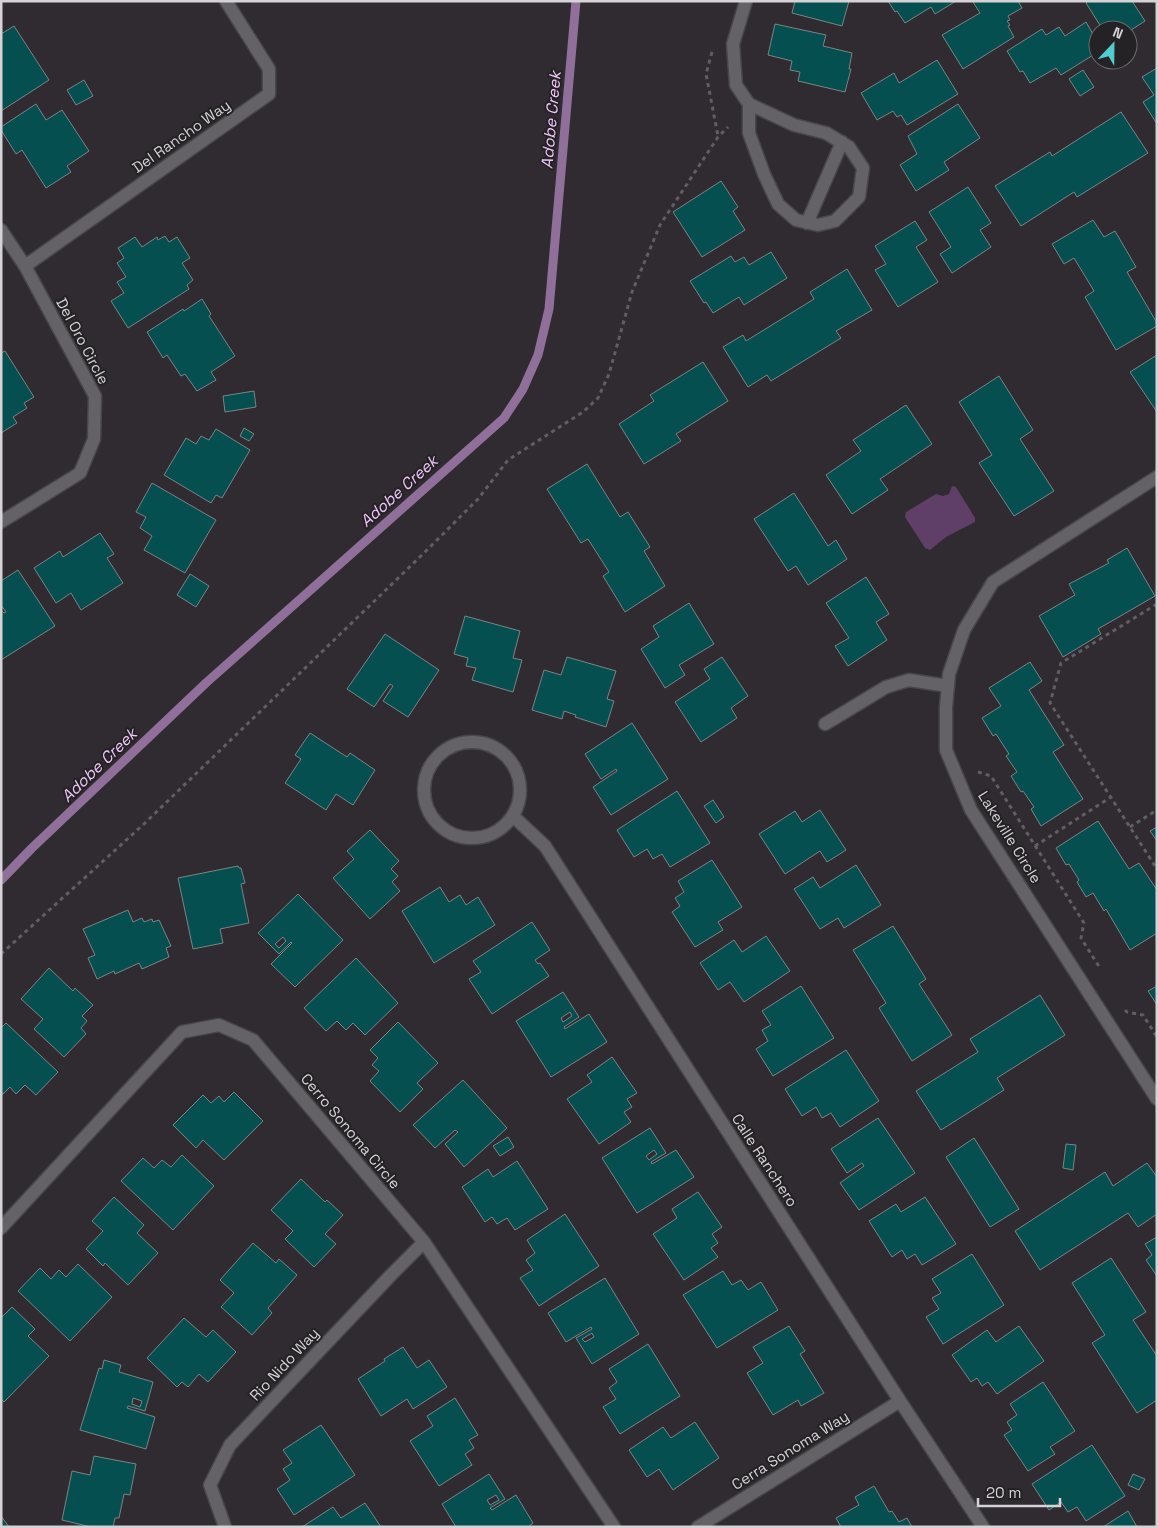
<svg xmlns="http://www.w3.org/2000/svg" width="1158" height="1528" viewBox="0 0 1158 1528" font-family="'Space Grotesk',sans-serif">
<style>
.green{fill:#5f3f68}
.lines{fill:none;stroke-linecap:round;stroke-linejoin:round}
.stream{stroke:#906f9a;stroke-width:9}
.building{fill:#054f51;stroke:#7c8484;fill-rule:evenodd}
.service-casing{stroke:#484649;stroke-width:15}
.minor-casing{stroke:#484649;stroke-width:15}
.path{stroke:#615e62;stroke-width:3;stroke-dasharray:4 4;stroke-linecap:butt}
.service{stroke:#656267;stroke-width:12}
.minor{stroke:#656267;stroke-width:12}
.labels{text-anchor:middle;dominant-baseline:central;stroke-width:4;stroke-linejoin:round;paint-order:stroke}
.street-label{font-size:15px;fill:#d5d3d5;stroke:#252226}
.water-label{font-size:16px;font-style:italic;fill:#efc6fa;stroke:#252226}
</style>
<rect width="100%" height="100%" fill="#2f2b30"/>
<path class="green" d="M952,486L956,487L975,518V522L946,537L930,550L925,548L905,517L906,512L936,494L943,496L949,494Z"/>
<g class="lines">
<path class="stream" d="M1,880L32,848L207,682L504,418L523,389L538,355L549,309L576,1"/>
</g>
<path class="building" d="M795,1H849L842,26L792,13Z
M888,1H956L935,14L931,7L905,23L897,11L895,12Z
M975,1H1018L1022,8L1008,16L1010,20L1007,21L1010,25L1008,26L1014,37L963,69L942,35L980,13L973,2Z
M1088,1H1132L1145,21L1128,32V30H1103L1086,3Z
M1086,22L1098,43V52L1061,75L1056,68L1030,83L1023,71L1020,72L1007,51L1042,29L1046,35L1059,27L1065,36Z
M775,24L826,35L823,46L852,53L849,69H851L845,92L798,81L800,72L790,70L792,61L768,55Z
M14,26L49,80L1,111V34Z
M937,60L958,94L907,125L901,115L897,117L893,111L877,120L861,93L894,73L899,83Z
M1157,68V124L1143,102L1154,95L1142,77Z
M1083,70L1094,87L1080,96L1069,79Z
M84,80L93,96L76,105L67,90Z
M36,104L46,120L62,110L89,151L67,166L71,172L46,188L22,150L16,154L1,130V127Z
M958,104L980,138L944,162L949,170L916,191L900,165L917,154L908,136Z
M1121,112L1148,153L1077,197L1074,192L1021,226L995,186L1050,152L1052,156Z
M721,181L738,207L733,211L745,230L702,257L673,212Z
M968,187L991,223L980,230L991,247L952,273L940,254L951,247L929,212Z
M1093,220L1104,237L1115,231L1136,267L1127,272L1157,323V326L1116,350L1085,297L1094,291L1074,258L1064,264L1052,244Z
M915,221L927,240L916,247L938,282L898,307L875,270L886,264L875,246Z
M165,236L169,242L177,237L190,258L182,263L193,280L187,285L189,289L128,328L111,301L124,293L117,282L126,277L117,263L124,258L118,248L135,237L142,247L157,237L158,240Z
M771,252L787,278L744,305L739,297L713,313L706,302L704,303L690,281L731,256L735,262L744,257L749,265Z
M847,269L872,310L836,331L841,338L771,381L767,375L748,387L723,347L743,335L746,341L814,299L810,292Z
M202,299L211,314L209,316L235,356L211,372L216,380L197,391L185,374L181,376L167,355L163,358L147,332L183,309L184,311Z
M5,351L34,397L24,403L27,408L13,417L17,423L1,433V353Z
M1157,355V412L1130,372Z
M703,362L728,401L676,434L681,441L644,464L619,424L654,401L650,395Z
M999,376L1033,430L1020,439L1054,491L1014,516L979,463L992,455L959,402Z
M254,391L256,407L225,412L223,396Z
M906,405L932,444L880,479L888,490L852,514L826,475L861,451L853,440Z
M244,428L254,434L249,441L240,436Z
M216,429L250,450L222,498L216,495L211,503L164,475L186,438L196,444L201,436L209,440Z
M587,464L620,517L628,512L650,547L644,551L665,586L625,612L603,576L609,572L588,539L581,543L547,489Z
M152,483L216,520L185,573L144,550L152,536L140,528L146,517L136,512Z
M794,493L828,546L836,540L847,559L808,585L796,566L788,571L754,519Z
M100,533L114,554L107,558L123,583L81,610L71,593L56,603L34,568L60,551L63,557Z
M1127,548L1155,596L1098,629L1101,634L1063,657L1039,616L1075,595L1069,584L1109,563L1107,560Z
M18,570L55,626L1,660V610L4,613L6,612L1,605V581Z
M190,574L209,586L196,607L177,595Z
M866,577L889,614L876,622L887,640L848,666L835,646L849,638L826,603Z
M689,603L714,644L679,665L685,675L665,688L641,649L659,637L653,626Z
M465,616L520,631L513,658L522,660L513,692L472,680L476,668L466,666L468,658L454,654Z
M385,634L439,670L408,717L383,701L393,686L390,684L374,707L347,689Z
M567,657L616,671L607,699L614,701L606,727L575,717L576,715L564,711L562,719L532,710L544,670L561,675Z
M722,657L748,696L731,708L737,718L701,742L675,702L710,679L704,669Z
M1030,662L1042,681L1029,690L1064,745L1053,752L1083,799L1041,826L1031,809L1034,807L1023,791L1021,792L1011,776L1017,772L1006,756L1009,754L996,734L993,736L982,718L1001,706L989,688Z
M632,723L668,779L611,815L593,787L617,771L616,769L601,779L585,754Z
M310,733L347,757L350,753L375,770L353,805L336,794L326,810L285,783L301,759L295,755Z
M677,791L710,843L670,867L662,854L653,859L647,849L634,857L617,830Z
M713,800L724,817L716,823L704,806Z
M820,810L846,850L827,862L820,851L785,874L759,834L795,811L802,822Z
M1098,821L1129,869L1139,863L1157,890V933L1130,950L1106,909L1104,911L1093,893L1086,897L1077,882L1079,880L1069,864L1066,865L1056,848Z
M1157,827V841L1150,831Z
M370,830L399,861L391,869L398,876L392,882L400,891L370,919L333,878L354,859L347,851Z
M712,860L742,907L718,922L723,930L695,947L672,912L680,906L675,898L684,892L678,881Z
M856,865L881,905L844,928L838,918L820,929L794,889L813,877L820,888Z
M238,866L239,868H241L245,883L241,884L249,923L220,929L223,943L193,949L178,878Z
M440,887L449,902L460,895L466,905L478,897L495,925L434,963L402,911Z
M298,894L343,940L295,987L271,964L292,943L291,942L279,954L258,933ZM283,937L286,941L279,948L275,944Z
M128,910L133,922L142,918L144,922L152,919L153,922L159,920L171,946L166,948L169,957L142,969L139,963L115,974L114,971L97,979L88,958L95,955L83,929Z
M532,922L550,950L535,960L538,964L540,963L549,976L492,1014L469,979L481,972L473,961Z
M893,926L926,979L919,984L952,1035L912,1061L879,1008L886,1003L853,950Z
M766,936L790,971L744,1002L730,982L718,990L700,963L734,940L742,952Z
M356,958L398,1003L365,1035L353,1023L346,1030L337,1021L326,1031L304,1008Z
M49,968L73,991L75,988L93,1005L82,1016L87,1021L81,1028L86,1034L64,1057L34,1029L43,1019L21,999Z
M801,986L834,1038L773,1076L756,1049L768,1041L762,1030L771,1025L762,1011Z
M1157,986V1005L1148,991Z
M563,992L579,1017L564,1027L565,1029L589,1014L607,1042L551,1077L516,1021ZM570,1012L572,1016L563,1022L561,1018Z
M1040,995L1065,1035L997,1078L1004,1090L941,1130L916,1091L978,1052L970,1039Z
M398,1022L438,1063L417,1083L423,1089L400,1112L370,1081L379,1071L372,1065L378,1058L370,1050Z
M6,1023L58,1072L36,1095L25,1085L16,1094L10,1087L1,1096V1028Z
M846,1050L879,1101L840,1127L831,1113L822,1118L816,1107L802,1116L785,1089Z
M612,1057L637,1093L627,1099L632,1107L624,1112L631,1122L599,1144L567,1099L592,1082L587,1075Z
M463,1080L507,1128L464,1167L445,1144L458,1132L455,1130L435,1148L413,1125Z
M234,1092L263,1121L224,1160L203,1140L196,1148L173,1125L203,1095L211,1103L219,1096L224,1102Z
M878,1118L915,1173L859,1210L840,1183L864,1166L862,1163L847,1173L831,1149Z
M650,1128L666,1153L651,1162L652,1164L676,1150L694,1177L637,1213L602,1158ZM654,1150L657,1154L649,1160L646,1156Z
M508,1137L514,1147L500,1156L493,1146Z
M974,1138L1019,1209L990,1227L946,1157Z
M1066,1144L1076,1145L1073,1170L1063,1168Z
M182,1155L214,1186L173,1230L121,1181L143,1158L154,1168L162,1160L171,1167Z
M517,1161L548,1209L515,1230L507,1218L497,1224L492,1217L485,1222L462,1187L488,1169L493,1177Z
M1147,1163L1157,1177V1214L1138,1227L1128,1213L1040,1270L1015,1231L1105,1172L1113,1186Z
M301,1179L325,1202L327,1200L343,1215L325,1234L336,1244L314,1267L285,1239L293,1231L271,1210Z
M698,1192L722,1227L712,1234L718,1243L711,1248L718,1257L684,1280L653,1234L677,1218L672,1209Z
M114,1197L144,1225L137,1233L158,1253L128,1285L105,1263L103,1266L86,1249L103,1231L92,1221Z
M925,1197L956,1244L922,1265L915,1254L907,1259L902,1250L892,1257L869,1221L896,1204L901,1212Z
M565,1214L599,1266L539,1306L520,1278L533,1270L526,1260L535,1253L527,1240Z
M1157,1237V1276L1146,1260L1152,1255L1145,1244Z
M253,1243L276,1263L279,1259L297,1275L268,1308L272,1313L252,1335L221,1307L234,1293L220,1280Z
M972,1254L1004,1305L943,1344L926,1317L939,1309L932,1298L941,1293L932,1279Z
M1111,1258L1146,1312L1133,1320L1157,1356V1400L1137,1413L1092,1343L1105,1335L1072,1283Z
M78,1264L112,1297L70,1341L18,1291L40,1268L51,1279L59,1270L66,1277Z
M723,1271L732,1285L741,1280L748,1290L761,1282L778,1310L717,1348L683,1295Z
M605,1278L639,1334L592,1364L576,1338L592,1329L591,1327L566,1342L548,1313ZM592,1333L594,1337L585,1342L582,1339Z
M12,1307L35,1329L28,1336L49,1356L4,1402L1,1399V1318Z
M184,1318L206,1337L213,1330L236,1352L208,1382L199,1374L188,1387L182,1382L177,1387L147,1358Z
M789,1326L805,1351L800,1354L824,1393L801,1406L798,1400L773,1415L747,1373L763,1363L753,1347Z
M1019,1326L1044,1361L997,1394L988,1382L982,1386L977,1378L971,1382L952,1355L987,1330L996,1342Z
M648,1344L680,1396L620,1434L603,1407L616,1399L609,1388L617,1382L609,1369Z
M403,1347L417,1368L429,1360L447,1387L413,1409L407,1399L381,1416L358,1379L385,1361L384,1359Z
M104,1360L121,1365L119,1372L153,1382L145,1411L128,1406L127,1408L155,1417L146,1449L80,1430L99,1368L102,1369ZM133,1398L142,1401L140,1407L132,1404Z
M1043,1382L1075,1431L1050,1447L1055,1454L1028,1471L1004,1435L1012,1430L1007,1422L1017,1415L1010,1404Z
M455,1398L478,1435L469,1440L474,1448L465,1454L472,1465L439,1486L410,1441L433,1426L427,1416Z
M695,1422L719,1458L673,1490L659,1469L647,1477L629,1450L663,1427L671,1438Z
M321,1425L355,1475L294,1515L277,1489L290,1480L283,1469L292,1463L283,1450Z
M1092,1445L1125,1496L1086,1521L1077,1507L1068,1512L1061,1502L1049,1510L1032,1484Z
M94,1456L136,1464L130,1495L124,1494L119,1518H115L113,1527H91L62,1520L72,1471L90,1475Z
M489,1474L505,1499L490,1508L492,1510L516,1495L533,1523L528,1527H456L442,1504ZM496,1495L499,1500L490,1505L487,1500Z
M1133,1474L1145,1479L1139,1490L1128,1485Z
M874,1486L889,1512L892,1511L899,1522L907,1518L912,1527H841L836,1518L859,1505L855,1497Z
M365,1503L381,1527H302L333,1507L341,1518Z
M1128,1511L1137,1527H1103Z
M1,1516L9,1527H1Z"/>
<g class="lines">
<defs>
<path id="service" d="M825,724L886,687L909,680L948,686"/>
<path id="minor" d="M746,1L733,44L736,85L749,104L794,125L826,133L849,147L863,168L859,197L835,221L818,225L796,220L778,204L764,174L749,133V104
M807,223L842,142
M1,230L25,266L95,396L94,439L80,473L1,522
M25,266L269,94V69L226,1
M1157,477L993,582L964,630L949,674L946,707V750L971,810L1157,1099
M424 790a48 48 0 1 1 96 0a48 48 0 1 1-96 0Z
M513,816L545,846L900,1401L983,1527
M1,1228L182,1032L219,1025L253,1040L424,1242L614,1527
M225,1527L210,1485L230,1445L391,1275L424,1242
M698,1527L900,1401"/>
</defs>
<use href="#service" class="service-casing"/>
<use href="#minor" class="minor-casing"/>
<path class="path" d="M712,52L706,74L718,136
M1157,604L1061,663L1050,703L1157,869
M978,772L991,776L1084,923L1081,938L1100,968
M1130,827L1157,810
M1035,846L1111,797
M1,954L145,823L424,553L478,499L508,460L583,412L598,398L609,374L632,292L660,225L718,137L728,127
M1125,1010L1127,1012L1143,1015L1157,1037"/>
<use href="#service" class="service"/>
<use href="#minor" class="minor"/>
</g>
<g class="labels">
<g class="street-label">
<text transform="translate(181 136) rotate(-35)">Del Rancho Way</text>
<text transform="translate(83 341) rotate(62)">Del Oro Circle</text>
<text transform="translate(1010 837) rotate(58)">Lakeville Circle</text>
<text transform="translate(351 1131) rotate(50)">Cerro Sonoma Circle</text>
<text transform="translate(765 1160) rotate(57)">Calle Ranchero</text>
<text transform="translate(284 1364) rotate(-47)">Rio Nido Way</text>
<text transform="translate(790 1450) rotate(-32)">Cerra Sonoma Way</text>
</g>
<g class="water-label">
<text transform="translate(551 120) rotate(-85)">Adobe Creek</text>
<text transform="translate(399 491) rotate(-42)">Adobe Creek</text>
<text transform="translate(99 765) rotate(-44)">Adobe Creek</text>
</g>
</g>
<rect width="1158" height="1528" fill="none" stroke="#d5d3d5" stroke-width="5"/>
<g transform="translate(1113 45) rotate(22)"><circle r="24" fill="#252226" stroke="#6b696c"/>
<path d="M0-4L9 19L0 12L-9 19Z" fill="#52cdcf"/>
<text y="-8" font-size="14" font-weight="bold" text-anchor="middle" fill="#d5d3d5">N</text>
</g>
<path d="M978 1498v8h82v-8" fill="none" stroke="#d5d3d5" stroke-width="2.5"/>
<text x="986" y="1498" font-size="15" fill="#d5d3d5" stroke="#252226" stroke-width="4" paint-order="stroke">20 m</text>
</svg>
